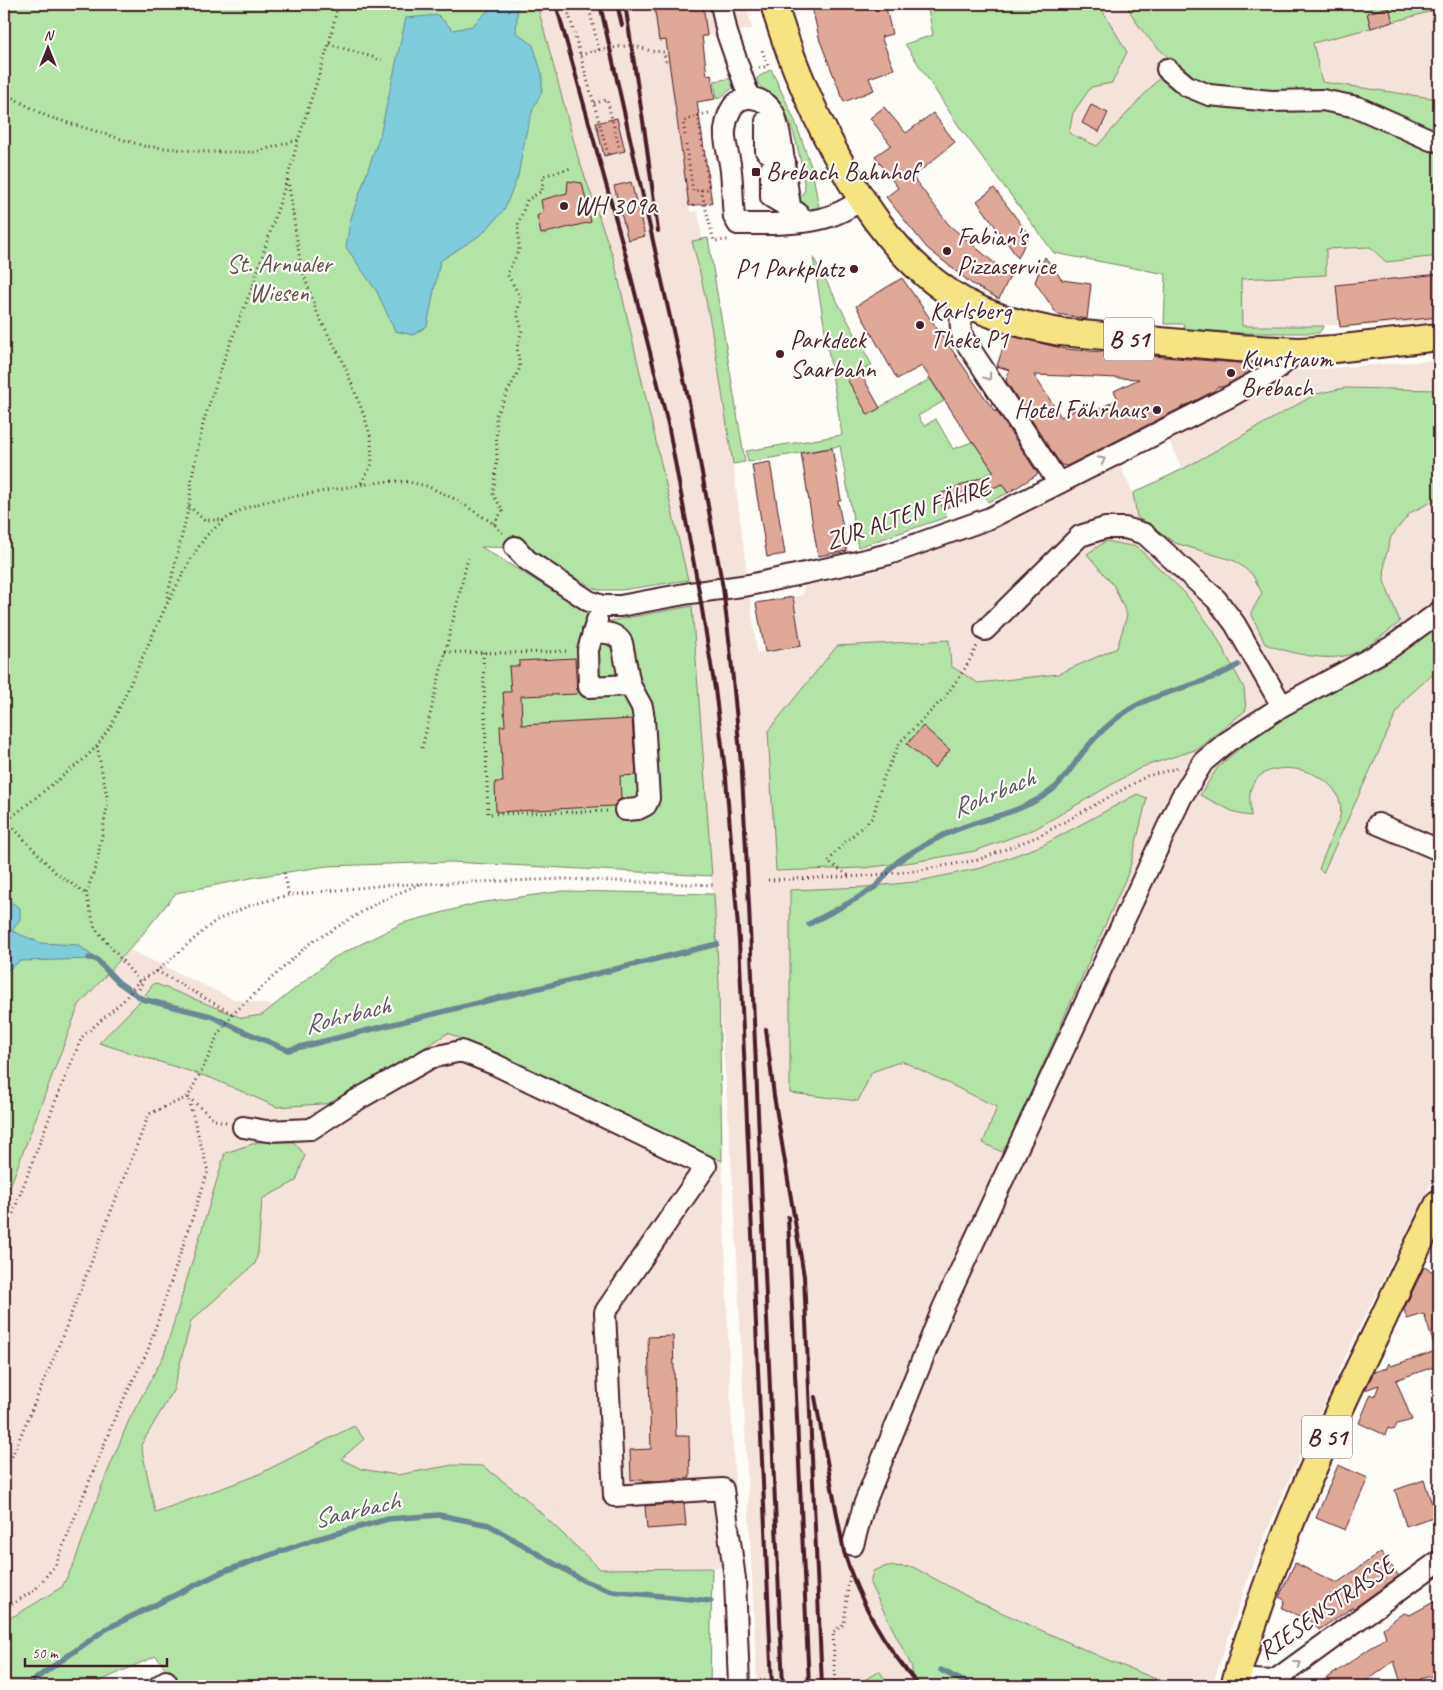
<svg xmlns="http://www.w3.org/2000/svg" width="1443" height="1690" viewBox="0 0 1443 1690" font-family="Caveat,sans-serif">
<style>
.built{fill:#f4e3da}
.green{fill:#b1e4a5;stroke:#7e8268}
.water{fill:#7eccdc;stroke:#698795}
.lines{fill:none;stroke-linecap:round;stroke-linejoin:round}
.stream{stroke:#698795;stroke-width:5.5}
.building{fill:#dfa897;stroke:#4a1f2b;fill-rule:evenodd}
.minor-casing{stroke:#4a1f2b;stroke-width:24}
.major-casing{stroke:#4a1f2b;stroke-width:30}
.path{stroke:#4a1f2b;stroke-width:3;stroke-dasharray:1 4;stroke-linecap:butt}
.minor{stroke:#fdfcf7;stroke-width:20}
.major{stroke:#f6e381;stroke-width:26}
.rail{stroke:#4a1f2b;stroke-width:4}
.oneway{stroke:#ac999b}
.poi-dot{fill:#4a1f2b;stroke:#fdfcf7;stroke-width:2}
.labels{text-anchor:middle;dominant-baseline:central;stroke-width:4.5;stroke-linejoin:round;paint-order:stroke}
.shield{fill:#fdfcf7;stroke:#806168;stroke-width:1}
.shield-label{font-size:24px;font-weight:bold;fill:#4a1f2b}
.poi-label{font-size:25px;fill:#4a1f2b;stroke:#fdfcf7;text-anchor:start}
.park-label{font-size:25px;fill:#64504a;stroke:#fdfcf7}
.street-label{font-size:25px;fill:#4a1f2b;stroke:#fdfcf7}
.water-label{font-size:26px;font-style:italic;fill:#5a5360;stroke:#fdfcf7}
</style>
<rect width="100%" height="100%" fill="#fdfcf7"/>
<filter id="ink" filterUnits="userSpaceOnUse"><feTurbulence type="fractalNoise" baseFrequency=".02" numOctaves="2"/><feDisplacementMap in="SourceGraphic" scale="10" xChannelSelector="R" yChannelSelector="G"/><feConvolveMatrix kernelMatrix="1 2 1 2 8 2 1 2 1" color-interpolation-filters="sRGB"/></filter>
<g filter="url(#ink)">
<path class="built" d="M537,4H746L752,29L702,36L707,74H711L715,99L674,105L690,212L698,211L702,239L692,241L700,270L711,328L733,464L757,653L801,645L793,597L803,595L804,586L865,574L893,566L993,527L1118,462L1133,493L1182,469L1168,438L1295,371L1439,360V1168L1356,1334L1278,1504L1250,1572L1212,1686H757L735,1214L692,606L688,580L614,260L578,157Z
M927,4H1439V322L1340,327V325L1242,326L1164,324L1166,274L1054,253L958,125L905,44L933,35Z
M130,950L233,999L448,1033L722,1161L730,1387L739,1567L600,1569L525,1498L16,1615L4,1620V1202L79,1005Z"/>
<path class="green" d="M4,4H537L578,157L614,260L688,580L622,590H598L561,570L530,548L481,547L604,622L692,606L712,876L451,862L327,866L256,877L176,893L137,941L79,1005L4,1202Z
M927,4H1102L1104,13L1127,52L1112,83L1091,87L1073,113L1069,133L1097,146L1174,62C1152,44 1139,30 1126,4H1439V9L1393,22L1388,7L1367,13L1371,28L1313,43L1322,82L1439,99V256L1386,262L1370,247L1326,249V275L1241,279L1242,326H1324L1319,333H1242L1184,329V324H1164L1166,274L1054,253L958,125L905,44L933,35Z
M771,69L795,121L812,169L819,208L812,210L806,208L800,201V197L805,190C801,161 796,128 780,104C774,96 764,90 757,83V78Z
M734,78L735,86L720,98L717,99L714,81Z
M708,238L745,462L733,464C721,390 712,314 692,241Z
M813,257L872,365L847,379L868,414L930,379L944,401L918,416L924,426L936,419L953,449L972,442L977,447L1008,493L988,502L978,479L938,495L947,517L858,547L840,446L748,462L746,451L842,435Z
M1344,388L1439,390V498L1410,513L1391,537L1385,559L1384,581L1400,622C1386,633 1362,653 1344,656C1321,661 1287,652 1265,644L1251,613L1262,593L1252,574L1235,561L1175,543L1137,517L1133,493L1183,469L1316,394Z
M1106,541L1137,547L1184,592L1213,630L1244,688L1246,710L1198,749L1142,767L1035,829L975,851L913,862L863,868L776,871L768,731L837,646L949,640L951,666L978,683L1058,674L1117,648L1127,615L1114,586L1087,554Z
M1439,626V669L1405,699L1397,712L1323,873L1319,869C1323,858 1328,846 1333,834C1335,828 1339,822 1340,816C1349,767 1256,750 1250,793C1249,800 1251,808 1251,816L1238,814L1200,795L1218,767L1247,742L1294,712L1385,664Z
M1137,794L1147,798L1129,871L1004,1153L983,1143L997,1107L902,1061L872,1072L858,1101L790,1093V890L865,887L914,882L981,868L1043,845Z
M563,891L714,894L719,984L722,1161L448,1033L336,1103L277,1107L211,1078L99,1043L142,999L154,983L242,1018L262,1015L333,958L403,923L478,903Z
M258,1142H294L305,1155L296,1181L262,1199L258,1253L255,1264L191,1321L173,1391L141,1445L155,1512L253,1477L354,1426L364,1439L341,1459L361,1469L397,1475L453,1465L483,1466L525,1498L600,1569L712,1568L710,1686H177L156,1656L89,1686H4V1620L16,1615L62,1587L75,1561L101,1488L129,1420L164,1355L225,1153Z
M887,1566L913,1567L976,1601L1108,1660L1174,1686H909L911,1685L912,1667L870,1584L873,1571Z
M879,1671L891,1686H861V1682Z"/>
<path class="water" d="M495,4H518L516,32L533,45L542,74V91L533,109L526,133L518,176L504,210L482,234L440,261L427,326L413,335L395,331L377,292L346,247L350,221L380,135L406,18L438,15L453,30L472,26Z
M4,898L20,908V919L12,931L41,943L79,945L96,959L20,961L4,973Z"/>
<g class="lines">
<path class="stream" d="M809,924C831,912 855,901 875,887C883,881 888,870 895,864C905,855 928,843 940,837C976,818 1019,816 1052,790C1065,780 1073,765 1083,752C1095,737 1110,722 1127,711C1161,689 1203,687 1238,665
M89,958L96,959L118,982L142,999L211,1016L238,1029L288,1050L717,944
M941,1670L972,1686
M29,1686L38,1677L106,1629L222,1572L313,1540L388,1519L439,1515L489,1525L584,1581L612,1591L711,1601"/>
</g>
<path class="building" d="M654,4H703L707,36H702L707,75L711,74L715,99L697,102L712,203L689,206L666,40L659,41Z
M811,4H885L892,34L881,37L894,69L869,78L874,90L844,102L820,41Z
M1389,7L1393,22L1371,28L1367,13Z
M1091,105L1108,113L1099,132L1082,123Z
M884,107L906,133L933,113L955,142L913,177L949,225L1010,276L999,299L972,284L927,248L886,197L898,188L875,156L891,145L870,118Z
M617,118L625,151L604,156L596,123Z
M568,181L582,183L591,222L541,234L537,216L543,212L541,200L567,193Z
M631,182L645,236L628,240L614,186Z
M994,188L1029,235L1018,258L977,201Z
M1045,257L1062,280L1091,284L1087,319L1057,314L1035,282Z
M1439,274V317L1340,327L1336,285Z
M902,278L995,412L996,410L1038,474L1008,493L1002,484L943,509L938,495L994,472L973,441L972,442L922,366L897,379L856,306Z
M1007,335L1065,349L1251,364V371L1223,387H1217L1214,391L1067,466L1061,465L1006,381L1009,370L997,366ZM1034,375L1095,377L1139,379L1114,391L1118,399L1090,414L1085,405L1061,417Z
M860,372L880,408L868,415L847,379Z
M832,448L841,500L838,501L847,551L818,556L801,453Z
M770,462L785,554L767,557L752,465Z
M793,597L801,646L765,652L756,603Z
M575,658L577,694L521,696L522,725L632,719L636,775L620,776L621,799L618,801L614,806L496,812L495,782H503L500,726H505L503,692H511L509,666H519V661Z
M923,726L950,750L934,768L907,744Z
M1424,1267L1439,1275V1365L1396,1380L1412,1420L1397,1424L1394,1430L1388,1428L1385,1435L1359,1423L1371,1394L1375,1396L1379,1385L1365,1390L1374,1372L1387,1368L1389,1363L1391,1366L1436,1351L1424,1314L1407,1319L1404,1309Z
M673,1336L676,1436H689L690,1478L644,1482L643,1479L631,1480L630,1450L651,1449L648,1337Z
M1338,1465L1368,1478L1345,1530L1316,1518Z
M1424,1480L1436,1516L1406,1526L1395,1490Z
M684,1503L686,1526L647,1529L645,1506Z
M1381,1552L1399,1576L1354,1608L1353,1607L1319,1630L1314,1623L1282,1608L1285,1600L1279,1597L1295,1563L1337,1583Z
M1439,1599V1674L1420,1679L1422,1686H1402L1394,1661L1360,1686H1316L1386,1637L1383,1628L1403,1613L1410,1615Z"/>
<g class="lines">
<defs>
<path id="minor" d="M721,4L727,33L749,97
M1167,69L1187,86L1209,95L1271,101L1322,100L1357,107L1431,140L1439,141
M772,114L766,121V151L785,162
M785,162L771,169V197L798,213
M791,210C785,183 785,154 778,127C776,122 776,116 773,112C765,97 742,92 732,108C728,114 726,123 725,130C724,142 728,152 730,164C733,181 732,200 734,217L738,224C765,224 794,225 820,219C835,216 848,208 862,200
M964,302C960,315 959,324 963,338L1058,482
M515,547L527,560L589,601L602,606H620L690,593L749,585L857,562L889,554L990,518L1229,397L1273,372L1299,351
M597,620L588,650L589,687L630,685
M985,630L1080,536L1105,528H1125L1145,534L1216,599L1235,624L1282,706
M593,632C605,633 616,632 622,643L630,685L642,707L644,719L649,798L646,805L638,809L625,810
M1378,824L1439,850
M243,1127L267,1131L311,1129L348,1105L430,1058L461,1051L494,1064L706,1166L605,1312L614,1496L723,1489L735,1579L739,1686
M853,1545L864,1505L943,1308L1181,798L1203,762L1227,742L1282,706L1391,647L1439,612
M1236,1679L1271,1681L1278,1678L1439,1561
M159,1686L166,1681"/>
<path id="major" d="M774,4C785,43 800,80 817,117C851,188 893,261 963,301C993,318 1028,326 1060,332L1238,348L1299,351L1335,349L1439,337
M1234,1686C1271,1558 1324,1438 1383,1319C1401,1280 1420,1241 1439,1203"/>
</defs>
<use href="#minor" class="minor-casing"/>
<use href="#major" class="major-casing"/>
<path class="path" d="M566,4L609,157
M329,44L382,60
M599,50L632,45L651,51L664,52L666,62H669
M580,55L599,50L588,4
M759,68L768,66L761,47
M4,93L46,116L144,146L206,152H255L298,140
M594,103L607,100L619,146
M698,115L709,113
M685,135L683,122L698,115L709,189
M686,145L693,191L709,189
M288,180L301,267L318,315L343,362L364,415L371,438L372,464L360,485
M701,190L714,241L728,240
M189,506L204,520H224
M494,524L503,510L493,495L497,459L496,415L520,368L517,347L522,330L517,313L521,298L507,274L519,250L518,225L527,200L542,191L543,176L571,168
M166,602L189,506L192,476L204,420L225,357L253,285L288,177L298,140L329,44L338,4
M445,652L510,653L570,651
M483,652L488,814L608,811
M97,746L108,802L97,862L86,894L95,928L139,981L157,971L215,921L251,905L289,895L386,885L565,879L713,885
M422,748L468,558
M7,821L55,872L86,894
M4,823L84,759L97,746L111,726L165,608L192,557L206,536L224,520L243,509L267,501L360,485L389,481L408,482L427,486L457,500L494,524L503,534
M284,873L289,895
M848,875L828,862L840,847L873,817L883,779L900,742L945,697L966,667L977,646
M768,880L863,876L914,871L978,860L1039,836L1147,776L1178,768
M157,971L233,1014
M139,989L144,979
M226,1122L215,1120L188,1097L209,1056L218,1034L233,1014L309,944L380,901L420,884
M4,1237L57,1097L82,1037L124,1000L139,981
M4,1475L55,1355L149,1114L188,1097L208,1171L148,1350L116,1415L56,1564L35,1590L4,1609
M835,1686L833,1632L844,1624L851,1563"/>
<use href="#minor" class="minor"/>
<use href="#major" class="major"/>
<path class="rail" d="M556,4L624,249L668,424L699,591L715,689L726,778L739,940L772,1686
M600,4L689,402L723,588L730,648L742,774L749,906L783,1686
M617,4L622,25
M625,4L645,134L658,231
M766,1029L774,1096L804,1276L822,1686
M788,1217L809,1686
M815,1397L844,1552C859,1602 885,1646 919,1686"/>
</g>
<defs><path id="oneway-chevron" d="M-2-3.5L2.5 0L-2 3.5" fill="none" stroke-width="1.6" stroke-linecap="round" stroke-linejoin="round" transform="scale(1.25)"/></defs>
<g class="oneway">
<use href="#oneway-chevron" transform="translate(988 377) rotate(56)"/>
<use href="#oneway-chevron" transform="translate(1102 460) rotate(-27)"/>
<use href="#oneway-chevron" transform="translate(1298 1664) rotate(-36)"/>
</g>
</g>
<g class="poi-dot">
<rect x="751" y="167" width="10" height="10" rx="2.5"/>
<circle cx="564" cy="206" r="5"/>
<circle cx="947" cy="251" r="5"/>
<circle cx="854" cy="269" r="5"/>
<circle cx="920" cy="325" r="5"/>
<circle cx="780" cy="354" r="5"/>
<circle cx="1231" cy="373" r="5"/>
<circle cx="1157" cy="410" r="5"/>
</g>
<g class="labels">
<g class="shield">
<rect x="1104" y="317.5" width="50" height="43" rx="4"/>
<rect x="1302" y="1415.5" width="50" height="43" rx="4"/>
</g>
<g class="shield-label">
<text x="1129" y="339">B 51</text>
<text x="1327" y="1437">B 51</text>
</g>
<g class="poi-label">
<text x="766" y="172">Brebach Bahnhof</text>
<text x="574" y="206">WH 309a</text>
<text x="957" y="237">Fabian's<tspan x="957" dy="29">Pizzaservice</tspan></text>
<text x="844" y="269" text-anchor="end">P1 Parkplatz</text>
<text x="930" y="311">Karlsberg<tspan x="930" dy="29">Theke P1</tspan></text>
<text x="790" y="340">Parkdeck<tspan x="790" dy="29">Saarbahn</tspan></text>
<text x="1241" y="359">Kunstraum<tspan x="1241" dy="29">Brebach</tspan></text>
<text x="1147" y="410" text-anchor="end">Hotel Fährhaus</text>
</g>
<g class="park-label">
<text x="279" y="264">St. Arnualer<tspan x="279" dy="29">Wiesen</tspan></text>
</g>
<g class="street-label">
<text transform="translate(908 514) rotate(-19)">ZUR ALTEN FÄHRE</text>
<text transform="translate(1326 1608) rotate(-35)">RIESENSTRASSE</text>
</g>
<g class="water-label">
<text transform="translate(993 793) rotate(-23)">Rohrbach</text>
<text transform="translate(347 1015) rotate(-14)">Rohrbach</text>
<text transform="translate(356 1510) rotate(-13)">Saarbach</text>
</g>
</g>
<rect width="1443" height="1690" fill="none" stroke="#fdfcf7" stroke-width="20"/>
<rect x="10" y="10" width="1423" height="1670" fill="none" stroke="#4a1f2b" stroke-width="2" filter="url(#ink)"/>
<g transform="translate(48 48)" stroke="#fdfcf7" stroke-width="4" paint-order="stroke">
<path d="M0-4L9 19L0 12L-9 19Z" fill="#4a1f2b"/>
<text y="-8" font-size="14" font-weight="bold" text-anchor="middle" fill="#4a1f2b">N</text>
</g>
<path d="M25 1658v8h142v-8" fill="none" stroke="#4a1f2b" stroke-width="2.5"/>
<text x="32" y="1658" font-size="15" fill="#4a1f2b" stroke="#fdfcf7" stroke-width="4" paint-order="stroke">50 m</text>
</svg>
